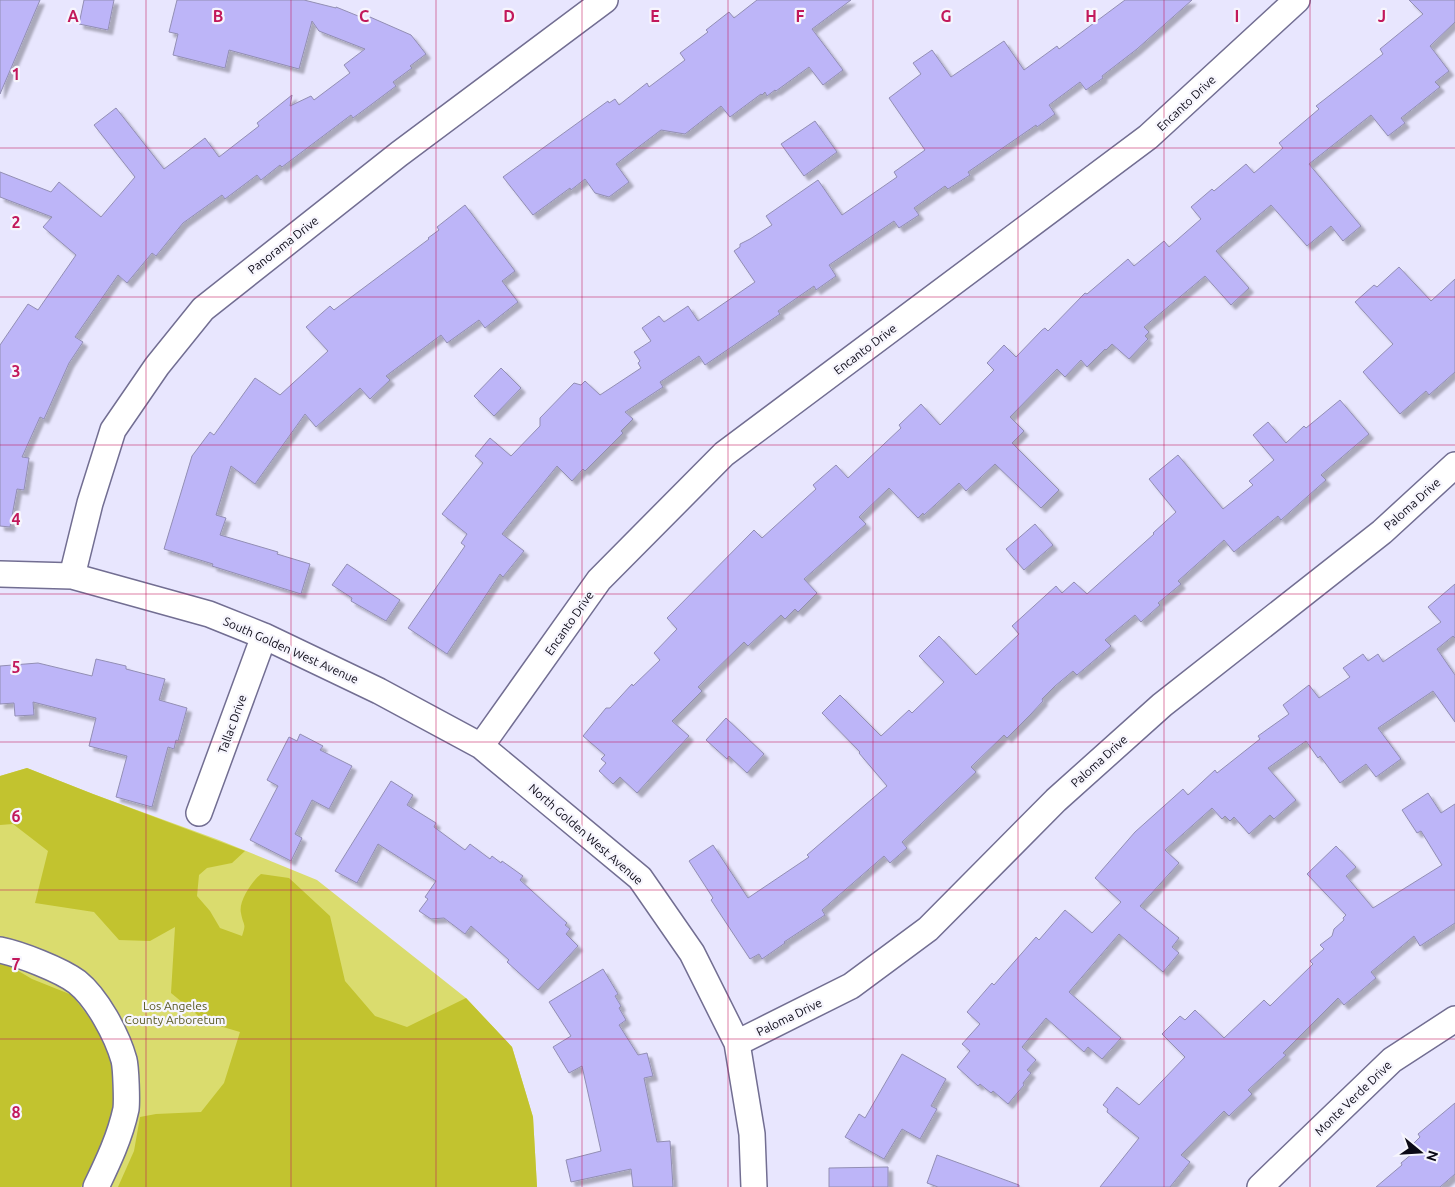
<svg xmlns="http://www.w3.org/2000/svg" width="1455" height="1187" viewBox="0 0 1455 1187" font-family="Ubuntu,sans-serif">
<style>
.green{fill:#dadc6e}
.forest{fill:#c2c32f}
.building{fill:#bdb5f8;stroke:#928eb3;filter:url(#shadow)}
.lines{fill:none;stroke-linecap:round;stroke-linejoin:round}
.minor-casing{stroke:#726e92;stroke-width:28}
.minor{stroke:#fff;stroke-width:25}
.grid{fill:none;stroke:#c2185b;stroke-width:1;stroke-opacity:0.55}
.labels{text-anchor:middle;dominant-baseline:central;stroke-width:4.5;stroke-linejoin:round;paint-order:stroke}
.street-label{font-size:12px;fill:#0b0916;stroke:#f6f5fd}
.park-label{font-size:12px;fill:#585922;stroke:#f6f5fd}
.grid-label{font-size:16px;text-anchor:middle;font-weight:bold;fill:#c2185b;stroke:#f6f5fd;stroke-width:4.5;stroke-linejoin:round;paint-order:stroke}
</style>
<defs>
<filter id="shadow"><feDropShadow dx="4.5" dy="4.5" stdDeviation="1" flood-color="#0004"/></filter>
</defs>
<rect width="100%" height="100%" fill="#e8e6fe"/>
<path class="green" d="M27,768L93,794L219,840L317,880L466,998L512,1047L533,1117L537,1187H0V776Z"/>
<path class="forest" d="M27,768L93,794L245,851L232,863L207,868L199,875L197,896L210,911L220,928L242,936C247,922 243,926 241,913C238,902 252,881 261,874L289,878L330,916L345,981L375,1016L407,1027L466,998L512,1047L533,1117L537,1187H118L134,1151L140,1117L156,1114L201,1112L224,1083L240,1032L206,1022L171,993L175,927L150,941L119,940L94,912L35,903L48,851L13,824L0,825V776Z
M0,964L10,966L32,979L72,995L91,1020L110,1050L117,1098L112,1125L99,1153L81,1187H0Z"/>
<path class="building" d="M0,0H40L0,94Z
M84,0H114L108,30L79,24Z
M177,0H304L336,8V7L368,20L370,17L411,35L426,54L410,66L412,68L393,82L396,86L368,107L353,118L351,115L282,167L280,165L261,180L257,175L225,199L222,195L183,223L156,256L152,253L127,283L118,275L75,337L83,342L69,363L44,419L40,417L22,457L29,458L24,490L17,489L10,527L0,526V345L28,304L38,310L76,255L43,227L52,217L0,197V172L51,192L59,182L101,217L135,177L94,125L116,108L164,169L205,138L219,157L259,126L257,123L292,95L290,106L311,96L314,100L350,73L344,65L365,49L319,31L312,21L299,69L229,50L225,68L173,55L178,34L169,32Z
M757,0H851L812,29L843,70L823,85L809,67L776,91L775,90L767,96L765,92L762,95L761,94L730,117L721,106L685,134L661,130L616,164L629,182L609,197L595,193L585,179L571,190L570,188L533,215L503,177L608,101L609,103L615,99L619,105L647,83L649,87L685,60L680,53L708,32L706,30L729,12L734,18Z
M1125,0H1192L1137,49L1102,76L1103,78L1086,90L1080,82L1049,105L1055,114L1037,127L1036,125L968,172L970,175L948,189L945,186L914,208L919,215L899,228L894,221L829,265L836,276L816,290L814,286L778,311L780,314L705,365L699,356L660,382L663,387L625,412L633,419L621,431L623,433L585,471L583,469L572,481L557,466L502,534L524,551L503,577L500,574L447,654L408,628L465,546L461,543L467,534L442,514L483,463L475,456L490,438L511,456L540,426V418L574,383L581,385L585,381L600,395L641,368L638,363L640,361L634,352L651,341L642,328L659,316L664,322L688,306L698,321L755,282L734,251L740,247V244L750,239L772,225L766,216L818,180L842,215L897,177L894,172L925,150L889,98L921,74L913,63L932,50L951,77L1004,41L1024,70L1057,46L1059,49Z
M1409,0H1455V22L1430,46L1449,71L1435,82L1440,87L1401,118L1405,123L1388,136L1371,115L1309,164L1361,226L1343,241L1331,226L1307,246L1271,205L1216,251L1249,288L1231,305L1205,276L1144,327L1149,332L1145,336L1148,339L1129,359L1112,344L1106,350L1105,349L1087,367L1081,360L1065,377L1057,369L1010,417L1024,431L1012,443L1059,490L1041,508L995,464L966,491L959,483L924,515L923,513L918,518L889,488L859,517L866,524L804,579L817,593L798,612L795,609L785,619L781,615L748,646L744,642L698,687L702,691L672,721L689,736L637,793L620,777L613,784L599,771L606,763L601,759L605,755L583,736L606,708H610L632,684L633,686L660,660L654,653L677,629L667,618L754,530L762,538L816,489L813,485L836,465L848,478L901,428L899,425L921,404L940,425L994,370L987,363L1004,345L1016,357L1042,330L1045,328L1048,331L1085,293L1087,294L1128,259L1134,266L1164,241L1169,247L1201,219L1191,207L1212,189L1214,191L1246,164L1254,173L1283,148L1279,143L1319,109L1316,106L1383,54L1380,49L1423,14Z
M815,121L837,152L804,176L781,144Z
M465,205L515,271L502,281L518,302L485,328L479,320L447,343L441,335L386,376L390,380L370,399L360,388L316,427L305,414L255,484L231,466L216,515L226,518L220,535L278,552L277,554L310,564L301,594L212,566L213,564L164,549L192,456L210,432L214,435L255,378L280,395L328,351L306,327L330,306L334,310L429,239L428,238L439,230L437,227Z
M1399,267L1431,301L1455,279V372L1429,395L1426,391L1400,414L1363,372L1393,344L1355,302L1374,285L1377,287Z
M501,368L521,388L494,416L474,396Z
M1340,400L1369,434L1321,475L1326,480L1281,520L1278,516L1234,552L1224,540L1178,581L1181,584L1158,603L1160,605L1141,622L1135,615L1105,640L1111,646L1077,675L1073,671L1055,686L1042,699L1043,701L1031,714L1007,738L1004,735L971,767L976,772L902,842L907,848L890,863L884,856L822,910L825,915L784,942L785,943L762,959L759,954L750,959L711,900L713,898L689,861L713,845L748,898L809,857L807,855L887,786L859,753L860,752L822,713L840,695L881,736L909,710L912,713L944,682L919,656L939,636L976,675L1019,634L1012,626L1056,586L1062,593L1074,582L1087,594L1154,534L1153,533L1176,512L1149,479L1178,455L1223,509L1253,485L1249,481L1274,460L1253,435L1268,422L1286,443L1304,426L1306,428Z
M1035,524L1053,545L1024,570L1006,549Z
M347,564L400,600L386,621L351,601L352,598L332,585Z
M1455,584V638L1453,636L1437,649L1455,675V722L1433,691L1378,728L1401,759L1376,777L1366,764L1340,783L1320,756L1318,758L1306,741L1268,768L1296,800L1274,819L1270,815L1249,834L1234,817L1230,821L1225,816L1222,819L1212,808L1165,850L1179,863L1140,906L1179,938L1172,947L1179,953L1163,972L1119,934L1069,992L1121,1038L1102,1059L1088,1047L1084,1052L1046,1018L1022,1047L1036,1060L1027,1070L1031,1073L1023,1083L1024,1085L1008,1104L993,1091L991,1093L980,1084L978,1086L957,1067L970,1051L962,1044L980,1024L967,1012L992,983L994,985L1036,937L1039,940L1065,910L1092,933L1121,902L1095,878L1135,832L1183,789L1188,795L1215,770L1217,773L1260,739L1258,736L1289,714L1283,705L1309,685L1319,698L1350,677L1343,668L1363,654L1368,661L1378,654L1383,662L1441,622L1428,607Z
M96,659L126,666V669L165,679L159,700L187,708L178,741L176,740L174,749L168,747L152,807L116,797L127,756L89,746L96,718L33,702L34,715L15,716L14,703L0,704V666L38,663L92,676Z
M726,718L764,754L747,773L729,756L727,759L706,740Z
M300,734L323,746L320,750L352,766L329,809L312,800L295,834L302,838L291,861L250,840L278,786L267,780L289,737L297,741Z
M391,781L413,795L407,805L436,823L434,827L465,850L470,844L490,859L492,856L501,863L502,861L523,876L520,880L567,923L565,925L570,929L566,934L578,946L538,990L507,962L509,960L471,926L465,934L444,918L431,919L419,911L428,899L425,897L436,881L378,844L357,883L335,871Z
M1428,793L1441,813L1455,804V923L1420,946L1414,936L1371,972L1376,978L1344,1005L1338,998L1283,1053L1286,1055L1248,1090L1252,1094L1229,1116L1224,1111L1181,1155L1190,1162L1170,1187H1100L1139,1138L1107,1112L1108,1109L1103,1105L1117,1087L1139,1105L1185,1057L1162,1034L1180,1016L1185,1020L1195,1010L1224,1038L1264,1000L1270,1006L1313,964L1310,961L1324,949L1320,945L1332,936L1334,929L1344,920L1343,918L1346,915L1307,874L1336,846L1356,867L1346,876L1373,908L1442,865L1421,831L1417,833L1402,810Z
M603,969L618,994L615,996L621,1006L619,1008L626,1020L619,1025L638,1055L647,1053L653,1076L644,1078L657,1142L670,1141L673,1187H633L631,1169L571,1182L566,1160L601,1151L582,1066L569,1073L553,1047L571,1036L549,1002Z
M902,1054L946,1079L931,1106L937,1109L920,1139L902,1129L884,1159L845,1137L859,1114L865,1118Z
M1455,1103V1174L1440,1187H1376L1402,1165L1401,1163L1418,1149L1413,1144L1420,1137L1418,1134Z
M937,1155L1019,1185V1187H938L927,1183Z
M888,1167V1187H829V1168Z"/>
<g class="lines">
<defs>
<path id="minor" d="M0,574L72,576L209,614L264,636L379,691L481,746L640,878L692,953L737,1043L752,1134L754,1187
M72,576L90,503L113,430L157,366L203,309L399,154L605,0
M481,746L599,580L724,454L1148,137L1297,0
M199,813L264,636
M0,950C20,954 61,970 77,982C97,998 117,1035 124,1060C126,1068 127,1101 126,1109C120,1137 108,1162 96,1187
M737,1043L851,986L928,929L1056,800L1162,705L1382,532L1455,465
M1260,1187L1392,1060L1455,1019"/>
</defs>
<use href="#minor" class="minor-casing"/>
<use href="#minor" class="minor"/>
</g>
<path class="grid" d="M146,0V1187M291,0V1187M436,0V1187M582,0V1187M728,0V1187M873,0V1187M1018,0V1187M1164,0V1187M1310,0V1187M0,148H1455M0,297H1455M0,445H1455M0,594H1455M0,742H1455M0,890H1455M0,1039H1455"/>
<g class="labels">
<g class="street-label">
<text transform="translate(1186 103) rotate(-43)">Encanto Drive</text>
<text transform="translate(283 245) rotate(-38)">Panorama Drive</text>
<text transform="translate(865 349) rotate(-37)">Encanto Drive</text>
<text transform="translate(1412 504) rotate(-42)">Paloma Drive</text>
<text transform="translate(569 623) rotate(-55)">Encanto Drive</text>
<text transform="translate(291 650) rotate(24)">South Golden West Avenue</text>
<text transform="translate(232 724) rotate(-70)">Tallac Drive</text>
<text transform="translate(1099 761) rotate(-42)">Paloma Drive</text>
<text transform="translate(586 834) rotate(41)">North Golden West Avenue</text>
<text transform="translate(789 1017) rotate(-26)">Paloma Drive</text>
<text transform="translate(1353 1098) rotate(-44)">Monte Verde Drive</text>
</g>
<g class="park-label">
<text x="175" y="1005">Los Angeles<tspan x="175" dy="14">County Arboretum</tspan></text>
</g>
</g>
<g class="grid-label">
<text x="73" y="22">A</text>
<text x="218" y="22">B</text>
<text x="364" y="22">C</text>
<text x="509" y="22">D</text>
<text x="655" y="22">E</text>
<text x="800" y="22">F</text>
<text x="946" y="22">G</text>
<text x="1091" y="22">H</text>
<text x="1237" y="22">I</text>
<text x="1382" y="22">J</text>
<text x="16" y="80">1</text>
<text x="16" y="228">2</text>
<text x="16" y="377">3</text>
<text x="16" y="525">4</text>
<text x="16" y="673">5</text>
<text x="16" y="822">6</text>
<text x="16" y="970">7</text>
<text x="16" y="1118">8</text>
</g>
<g transform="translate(1420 1152) rotate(108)" stroke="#f6f5fd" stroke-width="4" paint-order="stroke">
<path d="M0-4L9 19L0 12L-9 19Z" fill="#0b0916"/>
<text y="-8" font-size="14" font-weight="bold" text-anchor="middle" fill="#0b0916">N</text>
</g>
</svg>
